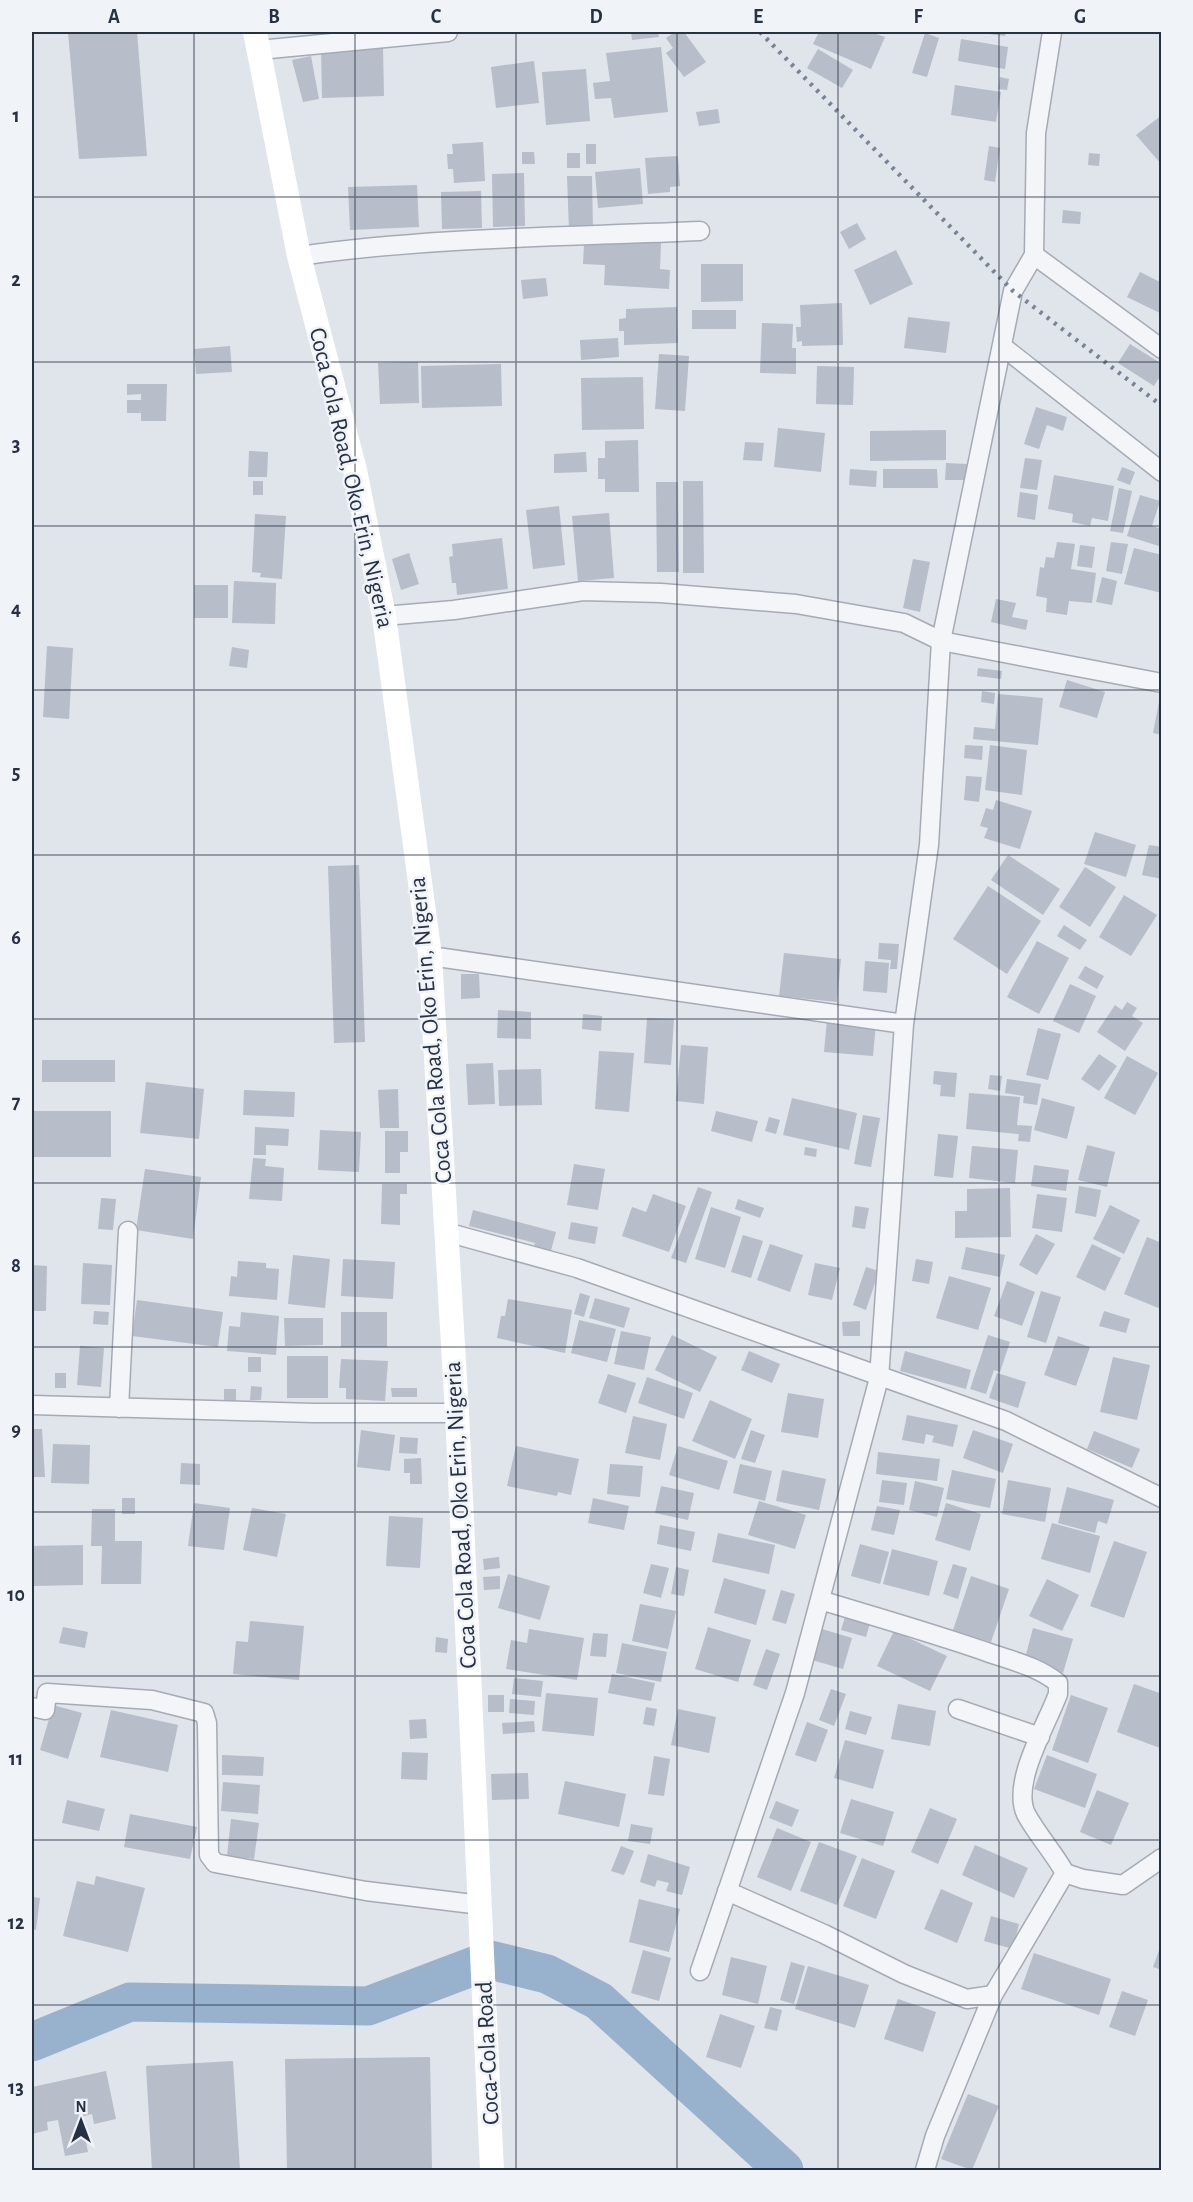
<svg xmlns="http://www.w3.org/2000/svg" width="1193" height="2202" viewBox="0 0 1193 2202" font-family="'Alegreya Sans',sans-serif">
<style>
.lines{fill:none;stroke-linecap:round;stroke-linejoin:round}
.river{stroke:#98b2ce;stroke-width:39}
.building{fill:#b7bdc9}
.street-casing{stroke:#a5abb6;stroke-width:21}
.street{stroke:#f4f5f8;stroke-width:18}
.secondary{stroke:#fff;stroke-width:24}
.rail{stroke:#788396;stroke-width:4.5;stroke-dasharray:3 6;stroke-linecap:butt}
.grid{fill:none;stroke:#273144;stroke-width:1.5;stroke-opacity:0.55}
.labels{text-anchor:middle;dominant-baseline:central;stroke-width:5;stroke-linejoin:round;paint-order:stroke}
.street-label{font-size:24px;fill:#273144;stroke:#f0f3f8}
.neatline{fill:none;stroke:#273144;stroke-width:2}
.grid-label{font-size:20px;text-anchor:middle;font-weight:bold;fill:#273144}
</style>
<rect width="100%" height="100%" fill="#e0e4eb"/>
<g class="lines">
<path class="river" d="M32,2042L130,2002L368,2006L490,1960L547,1974L599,2001L784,2170"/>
</g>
<path class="building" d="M68,32H137L147,156L79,159Z
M631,32H658L659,37L632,40Z
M675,32H684L706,62L684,77L666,53L673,48L666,38Z
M819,32H871L885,37L871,69L813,44Z
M973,32H1006L1005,36Z
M925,33L939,38L927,77L912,73Z
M961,39L1008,47L1005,69L958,61Z
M661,47L668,112L614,118L611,98L595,99L593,83L610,81L606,53Z
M383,48L384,96L322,98L321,49Z
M818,49L853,70L842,88L807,68Z
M311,56L319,99L303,102L292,60Z
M534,61L539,103L496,108L491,67Z
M586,69L590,121L546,125L542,72Z
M1000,77L1009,79L1007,90L998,89Z
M955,85L1001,92L996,122L951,115Z
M718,109L720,123L699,126L696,112Z
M1162,115V165L1136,135Z
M483,142L485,181L454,183L453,169H448L447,154H453L452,144Z
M586,144H596V164H586Z
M989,146L1000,148L995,182L984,180Z
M522,152H534L535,164H522Z
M567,153H580V168H567Z
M1089,153L1100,154L1099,166L1088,165Z
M678,156L680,186L670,187V192L648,194L645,158Z
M640,168L643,204L598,208L595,172Z
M524,173L525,226L493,227L492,174Z
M567,176H592L593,230L569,231Z
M417,185L419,227L350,230L348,187Z
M481,191L482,228L442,229L441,192Z
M1063,210L1081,212L1080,224L1062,223Z
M857,223L866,239L849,249L840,232Z
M606,240L661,243L660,269L670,270L669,289L604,285L605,265L583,264L584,244L606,245Z
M896,250L913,284L870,305L854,270Z
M701,264H743V301L701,302Z
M1140,272L1162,283V314L1127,297Z
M546,278L548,296L523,299L521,280Z
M842,303L843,345L802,346V341L797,342L796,327H801L800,305Z
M677,307L678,343L624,345V331H619V319L626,318V309Z
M692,310H736V329H692Z
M908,317L950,322L946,353L904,348Z
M762,323L793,324L792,348H796V374L760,373Z
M618,338L619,357L581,360L580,340Z
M1130,344L1162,364V373L1154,386L1118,363Z
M230,346L232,372L196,374L194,349Z
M659,354L689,356L685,411L655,409Z
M418,362L419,403L380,404L378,363Z
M501,364L502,406L422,408L421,366Z
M817,366L854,367L853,405L816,404Z
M643,377L644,429L582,430L581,378Z
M127,384H167L166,421H141V413H127V400H141V394L127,395Z
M1036,407L1067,417L1063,431L1047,425L1039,449L1024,444Z
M778,428L825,433L821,472L774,467Z
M946,430V460L870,461V431Z
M638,440L639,492H605V479H598V458H605V441Z
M745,442L764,443L762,461L743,460Z
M249,451L268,452L267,477H248Z
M586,452L587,472L554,473V454Z
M1025,458L1042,460L1037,490L1020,488Z
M946,463L967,464V480H945Z
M1122,467L1135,472L1130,485L1117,480Z
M850,469L877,471L876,487L849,485Z
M883,469H937L938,488H883Z
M1054,475L1114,486L1108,521L1092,518L1090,526L1072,522L1073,514L1048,509Z
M253,481H263V495H253Z
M683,481H703L704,573H683Z
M656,482H678L679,572H657Z
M1119,488L1132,491L1123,533L1110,531Z
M1020,492L1038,495L1035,520L1017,517Z
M1140,495L1160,501L1152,526L1162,529V547L1127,536Z
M559,506L565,565L533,569L526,510Z
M609,513L614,578L578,581L572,516Z
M255,514L286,516L282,579L260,577L261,573L252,572Z
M502,538L508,589L457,595L456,583H452L449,557L453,556L452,544Z
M1057,542L1075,544L1071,569L1096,573L1092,603L1069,601L1067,615L1046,612L1047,598L1036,596L1040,567L1044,568L1046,557L1054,558Z
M1111,542L1128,544L1122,574L1106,571Z
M1080,545L1095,547L1092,568L1077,566Z
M1134,548L1162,555V593L1124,584Z
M409,553L419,584L401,590L392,559Z
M913,559L930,562L920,612L903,608Z
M1102,577L1117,581L1112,605L1096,602Z
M234,581L276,583L275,624L232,623Z
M194,585H228V618H194Z
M996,599L1016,603L1012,617L1028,620L1026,630L991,622Z
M47,646L73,648L69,719L43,717Z
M232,647L249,650L247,668L229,666Z
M978,668L1002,671L1001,679L977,676Z
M1067,680L1105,692L1097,718L1059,707Z
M982,691L995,693L994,704L981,702Z
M998,694L1043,698L1038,745L973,739L974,727L995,729Z
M1160,697H1162V735L1153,733Z
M965,745L983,746L982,760L964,758Z
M990,745L1027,750L1022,795L985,790Z
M966,776L982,777L979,802L964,800Z
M996,800L1032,811L1020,849L984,838L988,828L980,826L986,808L993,810Z
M1095,832L1136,845L1126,877L1084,864Z
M1149,845L1162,847V879L1142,875Z
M1008,855L1060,889L1043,915L991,880Z
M359,865L365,1042L334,1043L328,866Z
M1085,867L1116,887L1090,927L1059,907Z
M988,886L1041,921L1007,974L953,939Z
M1124,895L1157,915L1131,956L1099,937Z
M1064,925L1087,940L1080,950L1057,936Z
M1037,941L1069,958L1039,1014L1007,997Z
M879,943L899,944L897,969H890L891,960L878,959Z
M784,953L841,959L837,1002L779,996Z
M865,961L889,963L887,993L863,991Z
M1085,966L1104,976L1097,989L1078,978Z
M461,974H479L480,998L461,999Z
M1070,984L1096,996L1079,1033L1053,1021Z
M1127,1002L1137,1008L1132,1016L1143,1023L1125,1051L1097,1032L1115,1005L1122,1010Z
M498,1010L531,1012V1039L497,1038Z
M583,1014L602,1016L601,1031L582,1029Z
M647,1018L674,1019L671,1065L644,1063Z
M827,1019L876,1023L873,1056L824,1052Z
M1038,1028L1061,1034L1048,1080L1026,1075Z
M681,1045L708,1047L704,1104L676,1101Z
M599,1051L634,1053L629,1112L595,1109Z
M1099,1054L1117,1066L1099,1091L1081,1079Z
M1127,1056L1158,1073L1135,1115L1104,1098Z
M42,1060H115V1082H42Z
M493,1063L495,1104L468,1105L466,1064Z
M541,1069L542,1105L499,1106L498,1070Z
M934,1071L957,1073L955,1097L940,1096L941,1085L933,1084Z
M990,1075L1002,1076L1000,1091L988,1089Z
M1007,1079L1041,1084L1037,1105L1023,1103L1024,1096L1005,1093Z
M146,1082L204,1089L199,1139L140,1133Z
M398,1089L399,1128H380L378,1090Z
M244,1090L295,1092L294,1117L243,1115Z
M969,1093L1020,1097L1017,1125L1032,1126L1030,1142L1018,1141L1019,1134L966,1129Z
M792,1098L857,1113L849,1150L783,1135Z
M1042,1098L1075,1107L1067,1139L1034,1130Z
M32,1111H111V1157H32Z
M716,1111L758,1121L752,1142L711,1131Z
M863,1115L880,1118L871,1167L854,1164Z
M769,1117L780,1120L776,1134L765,1131Z
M255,1127L289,1129L288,1146L266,1145V1155H254Z
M320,1130L361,1132L359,1172L318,1170Z
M385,1131H408V1152H400V1173H385Z
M938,1134L958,1136L953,1178L934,1176Z
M1087,1145L1115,1152L1107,1187L1078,1180Z
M972,1146L1018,1150L1015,1183L969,1178Z
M805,1147L817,1149L816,1157L804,1155Z
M253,1158L266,1159L265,1166L284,1168L282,1201L249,1199Z
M574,1164L605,1169L598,1210L567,1205Z
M1034,1165L1069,1170L1066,1191L1031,1186Z
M145,1169L201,1177L193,1239L136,1230Z
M382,1184H407V1194H400V1225L381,1224Z
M1079,1186L1101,1190L1096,1217L1075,1213Z
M698,1187L712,1192L686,1263L671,1258Z
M1010,1188L1011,1237L955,1238V1211H967V1189Z
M653,1194L686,1206L669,1252L622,1236L632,1207L646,1212Z
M1037,1194L1067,1198L1062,1232L1032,1228Z
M101,1198L116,1199L113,1230L98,1229Z
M738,1199L764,1208L760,1218L735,1209Z
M1110,1205L1140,1220L1124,1254L1093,1239Z
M855,1206L869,1208L865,1229L852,1227Z
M711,1207L741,1217L725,1268L695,1259Z
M473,1210L556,1232L550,1254L533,1249L535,1243L469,1226Z
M571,1222L598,1227L595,1244L568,1239Z
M1036,1234L1055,1244L1037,1275L1019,1265Z
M743,1235L763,1241L751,1278L731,1272Z
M1147,1237L1162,1243L1161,1309L1124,1294Z
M770,1244L803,1255L790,1292L757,1280Z
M1092,1244L1121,1258L1105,1291L1076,1277Z
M966,1247L1005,1255L1000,1277L961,1269Z
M293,1255L330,1259L325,1308L288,1304Z
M343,1259L395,1262L393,1299L341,1296Z
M916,1259L933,1262L929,1284L912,1281Z
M238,1261L266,1263V1268L279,1269L277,1300L229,1296L231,1276L237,1277Z
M83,1263L112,1265L110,1305L81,1304Z
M815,1263L840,1268L832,1300L808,1295Z
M32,1265L47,1266L46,1311H32Z
M866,1267L879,1271L866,1310L853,1305Z
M949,1276L991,1288L978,1330L936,1318Z
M1007,1281L1035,1292L1022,1326L994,1316Z
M1041,1291L1061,1297L1046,1343L1027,1337Z
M580,1293L590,1296L584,1317L574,1314Z
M595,1298L630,1308L624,1328L589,1318Z
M508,1299L572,1310L565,1353L497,1338L501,1316H505Z
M137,1300L223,1312L218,1347L132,1336Z
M94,1311L109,1312L108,1325L93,1324Z
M1104,1311L1130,1319L1126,1333L1099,1326Z
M241,1312L279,1316L276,1355L227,1351L229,1326L240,1327Z
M341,1312H387V1347H341Z
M284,1318H323V1345L285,1346Z
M579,1320L616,1329L607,1362L571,1353Z
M860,1321V1336H843L842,1322Z
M621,1331L651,1337L644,1370L614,1364Z
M672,1335L717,1357L700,1392L655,1370Z
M988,1335L1010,1342L1000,1372L994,1370L986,1394L970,1389Z
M1058,1336L1090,1347L1076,1386L1044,1375Z
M80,1346L104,1348L101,1387L77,1385Z
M749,1351L780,1364L772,1383L741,1370Z
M905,1351L971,1370L966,1389L900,1371Z
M287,1356H328V1398H287Z
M248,1357H261V1372H248Z
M1113,1357L1150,1365L1137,1420L1100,1412Z
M341,1359L388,1361L385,1401L346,1399V1388H339Z
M55,1373H66V1388H55Z
M997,1373L1026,1382L1018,1408L989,1398Z
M608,1374L636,1383L626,1413L598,1403Z
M647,1377L693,1393L684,1419L638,1403Z
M251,1386L262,1387L261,1400H250Z
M391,1388H417V1397H392Z
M224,1389H236V1402H224Z
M788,1393L824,1399L818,1438L781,1432Z
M710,1400L752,1419L735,1459L692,1441Z
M907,1415L958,1425L953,1447L932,1442L934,1436L926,1434L924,1444L902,1440Z
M633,1416L667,1424L660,1460L625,1453Z
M32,1429H42L45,1477H32Z
M361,1430L395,1435L390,1471L357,1467Z
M751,1430L765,1435L755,1463L741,1459Z
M973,1430L1013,1444L1003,1473L963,1458Z
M1094,1431L1140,1449L1132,1468L1087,1449Z
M400,1437L418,1438L417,1454L399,1453Z
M53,1444L90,1445L89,1484L51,1483Z
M516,1446L579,1459L571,1495L558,1492L557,1496L507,1486Z
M678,1446L728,1461L719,1490L669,1475Z
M878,1452L940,1459L937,1481L876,1474Z
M421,1458L422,1484H410V1473H404V1459Z
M181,1463L200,1464V1485L180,1484Z
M610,1464L643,1466L640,1497L607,1494Z
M740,1464L772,1471L765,1501L733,1493Z
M782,1470L826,1479L819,1510L776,1501Z
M952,1470L996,1479L990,1508L946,1499Z
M882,1480L907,1483L904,1505L879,1502Z
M1008,1480L1051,1488L1045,1522L1002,1514Z
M915,1481L944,1488L937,1517L909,1510Z
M661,1486L694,1493L688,1520L655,1513Z
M1067,1487L1114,1500L1107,1524L1098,1521L1095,1533L1058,1523Z
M122,1498H135V1514H122Z
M593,1498L629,1506L624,1530L588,1523Z
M759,1501L806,1515L795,1549L748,1535Z
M194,1503L230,1508L224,1550L188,1546Z
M946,1503L981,1514L970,1551L935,1540Z
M877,1506L900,1510L894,1535L871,1530Z
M252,1508L286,1514L277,1557L243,1550Z
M92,1509H115V1541H142L141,1584H101L102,1546H91Z
M389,1516L423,1518L420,1568L386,1566Z
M1052,1523L1100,1536L1090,1573L1041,1559Z
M660,1525L695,1532L691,1551L657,1544Z
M718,1533L775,1545L769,1574L712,1562Z
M1114,1541L1147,1552L1124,1618L1090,1606Z
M860,1544L889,1552L880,1584L851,1576Z
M83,1545V1585L32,1586V1546Z
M892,1549L938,1561L929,1596L883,1584Z
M499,1557L500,1568L484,1570L483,1559Z
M651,1564L669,1568L661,1598L643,1593Z
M953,1564L967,1568L958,1599L943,1594Z
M676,1567L689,1570L684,1596L671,1594Z
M508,1574L550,1586L540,1620L498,1608Z
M500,1576V1589L484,1590L483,1577Z
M971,1576L1009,1589L991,1642L953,1630Z
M724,1578L766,1590L756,1625L714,1613Z
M1047,1579L1079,1595L1062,1631L1029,1616Z
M781,1590L795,1594L786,1624L772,1620Z
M640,1604L676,1611L668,1649L632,1641Z
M845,1617L870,1623L866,1637L841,1630Z
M250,1621L304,1626L299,1680L233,1674L236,1641L248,1642Z
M63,1627L88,1632L85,1648L59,1643Z
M708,1627L751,1640L738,1682L695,1669Z
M1033,1628L1073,1639L1063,1673L1024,1662Z
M529,1629L584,1638L577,1680L506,1669L511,1640L527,1643Z
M822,1629L852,1638L843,1669L812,1660Z
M894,1631L947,1656L930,1691L877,1666Z
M593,1633L608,1634L606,1657L590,1656Z
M436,1637L448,1639L447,1653L435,1652Z
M622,1643L667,1652L661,1682L616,1673Z
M766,1649L780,1654L767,1690L753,1685Z
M612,1674L655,1683L651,1701L608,1693Z
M514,1678L543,1681L541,1697L512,1694Z
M1134,1684L1162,1694L1160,1748L1117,1732Z
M831,1689L846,1694L834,1726L819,1720Z
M546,1693L598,1698L594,1736L542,1731Z
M488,1695H504V1712H488Z
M1071,1695L1108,1708L1088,1763L1052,1750Z
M510,1699L535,1701L534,1715L509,1713Z
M898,1704L936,1711L930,1746L891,1739Z
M53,1705L82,1713L68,1759L40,1750Z
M646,1707L657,1709L654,1726L643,1724Z
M678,1709L716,1717L709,1753L671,1745Z
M111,1710L178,1725L168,1772L100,1757Z
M850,1711L872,1717L866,1735L845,1729Z
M426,1719L427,1738L410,1739L409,1720Z
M534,1721L535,1732L503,1734L502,1723Z
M807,1722L828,1730L816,1762L795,1755Z
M845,1740L884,1750L873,1789L834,1778Z
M402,1752L428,1753L427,1780L401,1779Z
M222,1755L264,1757L263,1776L222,1775Z
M1047,1755L1097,1774L1085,1808L1034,1789Z
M654,1756L670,1759L664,1796L648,1794Z
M528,1773L529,1799L492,1800L491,1774Z
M565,1781L626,1794L619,1827L558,1814Z
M223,1782L260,1785L258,1814L221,1811Z
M1097,1790L1129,1803L1111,1845L1080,1832Z
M851,1799L894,1812L883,1846L840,1833Z
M67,1800L105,1809L99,1831L62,1823Z
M776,1801L799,1810L792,1827L769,1818Z
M930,1808L957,1819L938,1864L911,1852Z
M130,1814L197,1827L190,1859L124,1847Z
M231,1819L259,1823L254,1859L227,1856Z
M631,1824L653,1828L650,1844L628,1841Z
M777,1828L811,1842L791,1891L757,1877Z
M819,1842L857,1856L837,1905L800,1891Z
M975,1845L1028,1868L1014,1898L962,1875Z
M621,1846L634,1851L624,1875L611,1871Z
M648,1854L690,1867L682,1895L666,1891L669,1883L657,1880L655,1887L640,1882Z
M862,1858L895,1871L876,1919L843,1906Z
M96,1876L145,1888L128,1952L63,1936L77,1881L94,1885Z
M941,1889L973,1903L957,1943L924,1929Z
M32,1897L40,1898L36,1930L32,1929Z
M639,1899L680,1909L669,1952L629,1942Z
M991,1916L1019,1924L1013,1949L984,1941Z
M1161,1945H1162V1970L1153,1967Z
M643,1950L671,1958L659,2001L631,1993Z
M1034,1953L1111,1979L1099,2015L1021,1989Z
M731,1957L767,1966L758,2004L722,1995Z
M791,1962L805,1966L794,2004L780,2000Z
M808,1966L869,1985L855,2028L795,2009Z
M1122,1991L1148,2000L1135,2036L1109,2027Z
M898,1999L936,2012L923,2052L884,2039Z
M770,2007L782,2010L777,2031L764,2028Z
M720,2014L755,2026L741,2068L706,2057Z
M430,2057L432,2170H287L285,2059Z
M233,2061L240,2170H152L146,2066Z
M106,2071L116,2119L94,2124L92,2114L81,2117L88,2152L65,2156L58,2120L47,2122L48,2130L32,2134V2087Z
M968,2094L999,2106L972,2170L941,2159Z"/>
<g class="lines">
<defs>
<path id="street" d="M259,50L448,32
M1034,255L1162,349
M299,256C431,237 566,237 700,231
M1002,346L1162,472
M384,616L454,610L583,591L661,593L796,604L904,623L941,641L1162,683
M430,956L904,1024
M446,1232L577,1268L1006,1421L1162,1498
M32,1405L313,1413H457
M119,1408L128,1231
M820,1600C876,1617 932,1633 987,1652C1012,1661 1037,1666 1058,1683V1694C1047,1724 1011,1783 1026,1814C1036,1833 1054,1853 1065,1873
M32,1707L45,1710L47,1693L152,1700L204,1713L207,1723L209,1855L215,1863L366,1891L481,1905
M958,1709L1040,1737
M727,1891L824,1934L904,1974L967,1999L993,1995L1065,1873L1083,1879L1123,1885L1162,1858
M700,1971L795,1693L879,1378L904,1024L929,845L941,641L1013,291L1034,255L1036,133L1052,32
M925,2170L935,2136L993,1995"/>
</defs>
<use href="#street" class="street-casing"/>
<use href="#street" class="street"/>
<path class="secondary" d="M255,32L299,256L355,470L384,616L430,956L457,1413L492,2170"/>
<path class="rail" d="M760,32L1013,291L1162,406"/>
</g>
<path class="grid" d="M194,32V2170M355,32V2170M516,32V2170M677,32V2170M838,32V2170M999,32V2170M32,197H1162M32,362H1162M32,526H1162M32,690H1162M32,855H1162M32,1019H1162M32,1183H1162M32,1347H1162M32,1512H1162M32,1676H1162M32,1840H1162M32,2005H1162"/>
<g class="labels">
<g class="street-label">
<text transform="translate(351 478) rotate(77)">Coca Cola Road, Oko Erin, Nigeria</text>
<text transform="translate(431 1030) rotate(-95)">Coca Cola Road, Oko Erin, Nigeria</text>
<text transform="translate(461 1515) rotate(-93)">Coca Cola Road, Oko Erin, Nigeria</text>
<text transform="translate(488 2053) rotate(-93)">Coca-Cola Road</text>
</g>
</g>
<rect width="1193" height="2202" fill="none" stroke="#f0f3f8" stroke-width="66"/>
<g transform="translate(81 2121)" stroke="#f0f3f8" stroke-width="4.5" paint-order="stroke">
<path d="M0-4.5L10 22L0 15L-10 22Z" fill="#273144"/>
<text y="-9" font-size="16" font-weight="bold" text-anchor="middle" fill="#273144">N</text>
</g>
<rect x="33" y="33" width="1127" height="2136" class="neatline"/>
<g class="grid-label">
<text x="114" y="23">A</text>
<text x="274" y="23">B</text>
<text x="436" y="23">C</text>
<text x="596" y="23">D</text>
<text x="758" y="23">E</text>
<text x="918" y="23">F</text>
<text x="1080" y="23">G</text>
<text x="16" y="122">1</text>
<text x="16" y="286">2</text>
<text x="16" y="451">3</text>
<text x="16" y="615">4</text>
<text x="16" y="779">5</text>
<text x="16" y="944">6</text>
<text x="16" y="1108">7</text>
<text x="16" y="1272">8</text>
<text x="16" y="1436">9</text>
<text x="16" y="1601">10</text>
<text x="16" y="1765">11</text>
<text x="16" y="1929">12</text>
<text x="16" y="2094">13</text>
</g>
</svg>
